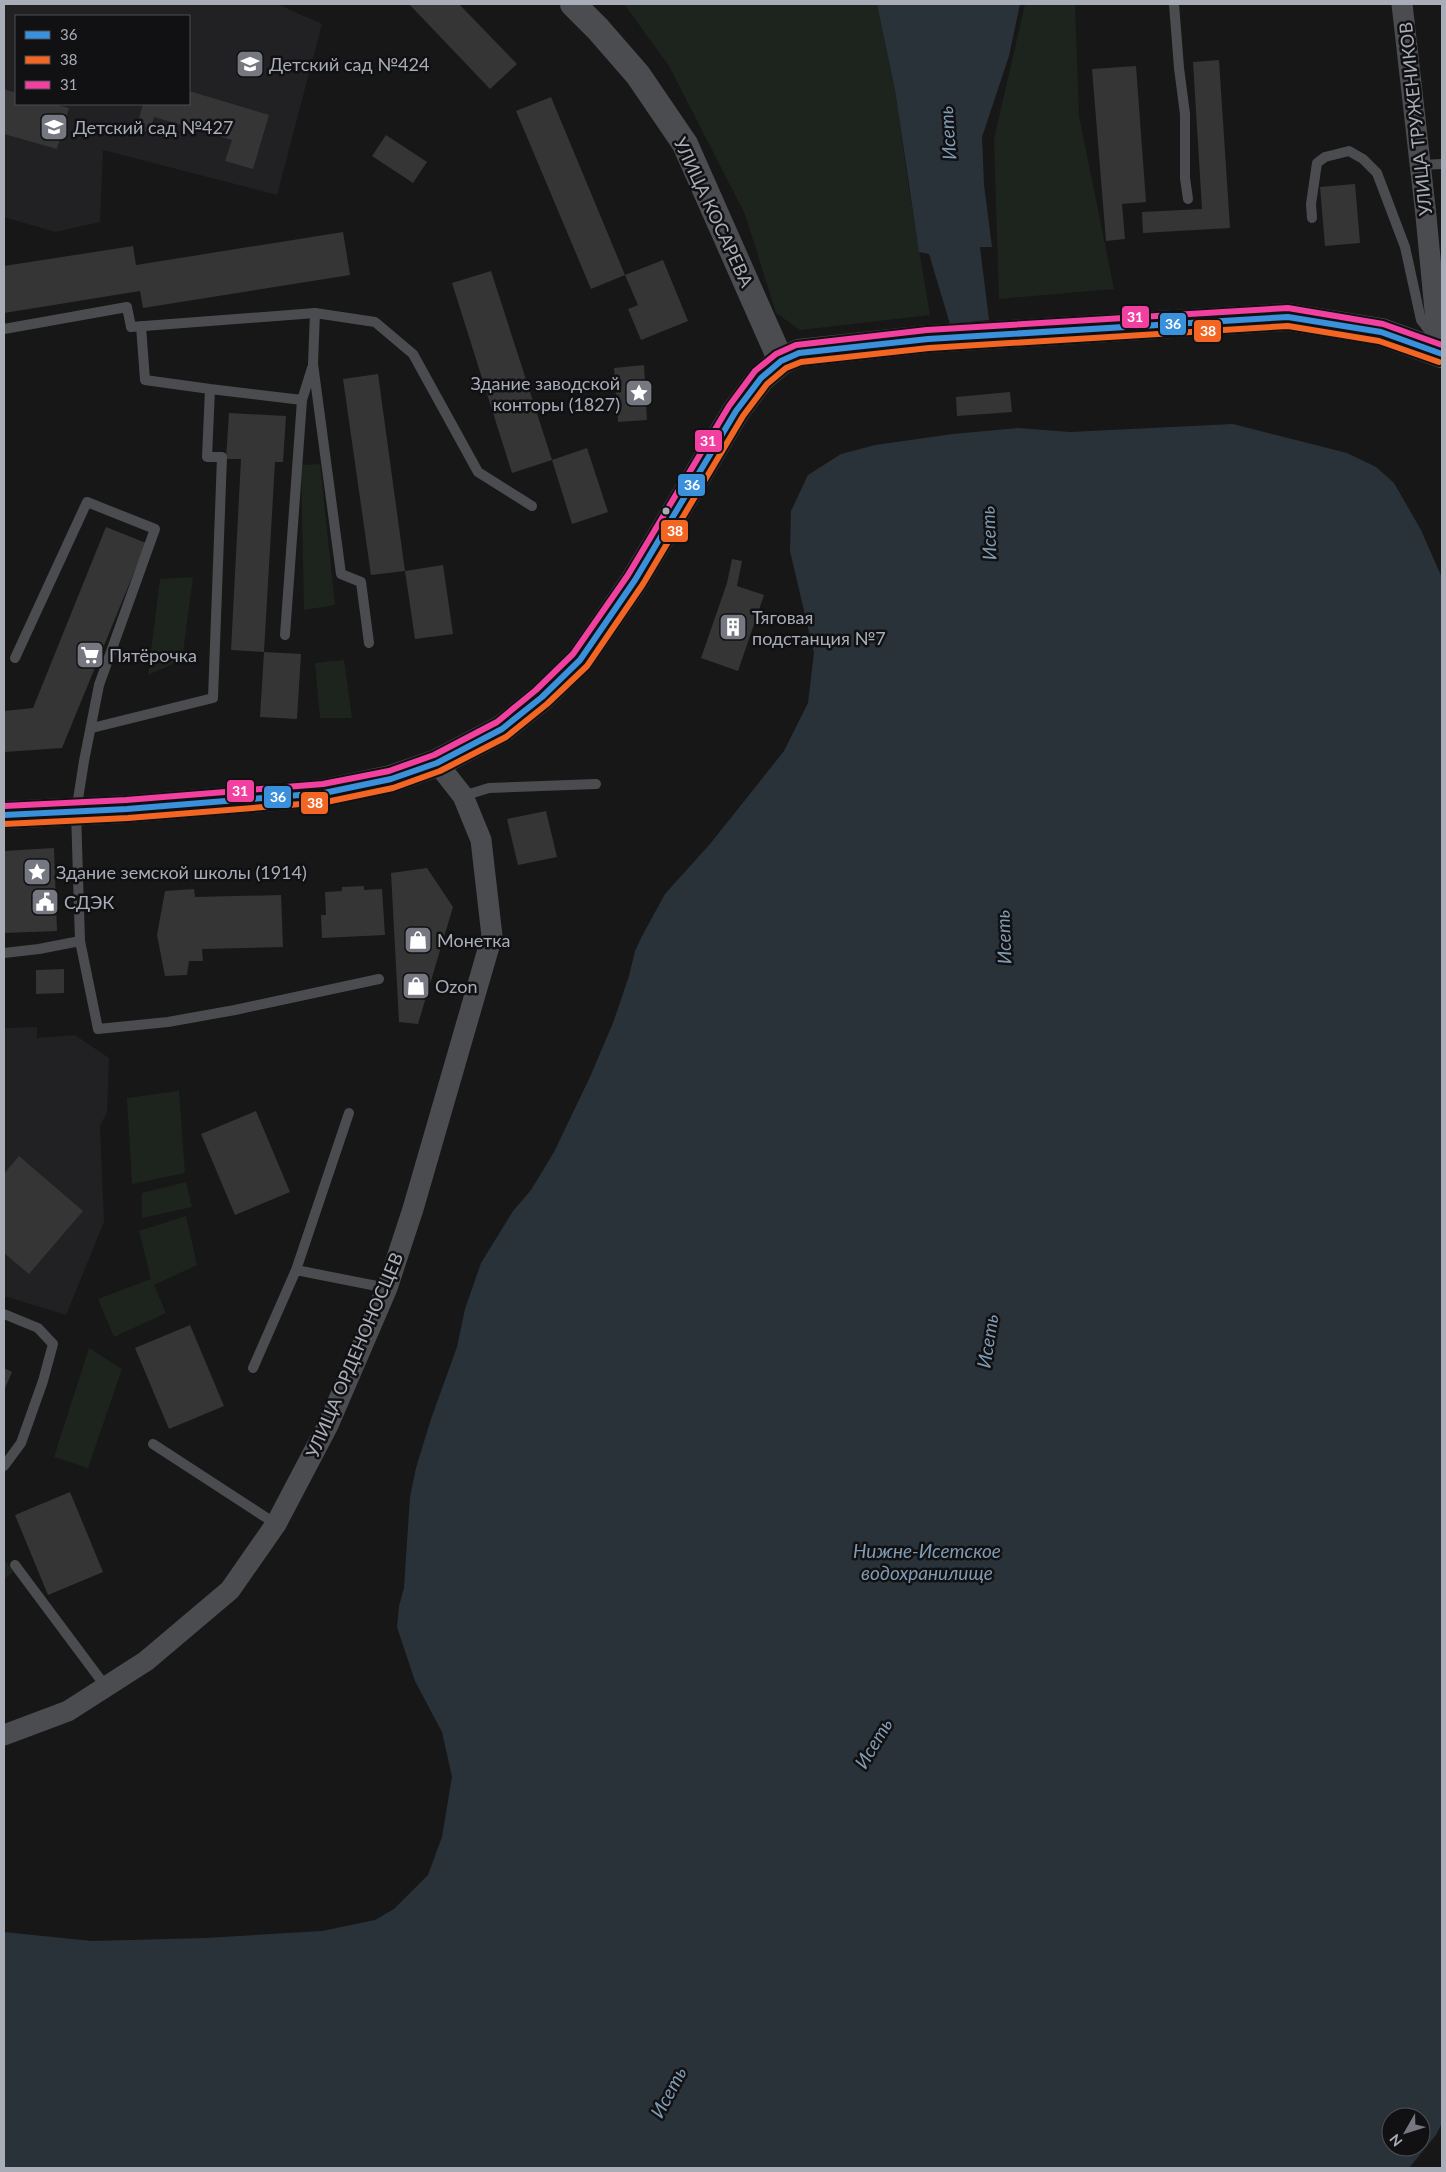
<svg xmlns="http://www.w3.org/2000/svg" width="1446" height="2172" viewBox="0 0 1446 2172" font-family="Lato,sans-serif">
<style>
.built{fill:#212123;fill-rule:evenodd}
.green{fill:#1d241e}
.water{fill:#2a3239;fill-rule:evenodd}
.building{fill:#353536}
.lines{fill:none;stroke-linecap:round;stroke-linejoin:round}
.service{stroke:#4b4c50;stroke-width:10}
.minor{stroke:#4b4c50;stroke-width:21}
.tertiary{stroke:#4b4c50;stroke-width:26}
.secondary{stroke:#4a4a4e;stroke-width:28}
.bus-1-casing{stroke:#111113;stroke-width:10}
.bus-2-casing{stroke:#111113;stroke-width:10}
.bus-3-casing{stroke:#111113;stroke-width:10}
.bus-1{stroke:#3a90db;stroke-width:6}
.bus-2{stroke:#f26522;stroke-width:6}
.bus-3{stroke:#f240a1;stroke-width:6}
.bus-dot{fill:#a8adb8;stroke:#111113;stroke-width:2}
.labels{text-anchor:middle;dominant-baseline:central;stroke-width:5;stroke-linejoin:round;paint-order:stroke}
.poi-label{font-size:18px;fill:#a8adb8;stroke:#111113;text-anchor:start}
.street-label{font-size:18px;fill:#a8adb8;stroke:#111113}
.water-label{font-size:19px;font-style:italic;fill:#7f9bb3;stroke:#111113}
.line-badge{stroke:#111113;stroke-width:2}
.badge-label{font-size:14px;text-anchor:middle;font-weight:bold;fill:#fff}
</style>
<rect width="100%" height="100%" fill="#171717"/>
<path class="built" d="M4,4H277L322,24L277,195L103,150L100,222L55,232L4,217ZM16,16H189V104H16Z
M37,1027V1038L75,1035L109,1058L107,1112L100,1126L104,1222L66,1315L4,1296V1028Z"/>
<path class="green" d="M624,4H877L895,90L908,183L930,315L800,330L776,313L745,214L669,66Z
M1025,4H1075L1079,116L1114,289L999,299L994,139Z
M320,464L335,605L304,610L301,465Z
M193,577L182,660L148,675L160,579Z
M344,660L352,718H320L315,663Z
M179,1091L185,1173L132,1184L127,1098Z
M186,1182L192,1207L142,1218V1193Z
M186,1216L197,1265L154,1285L166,1313L114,1337L98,1299L151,1279L139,1231Z
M89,1348L122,1369L88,1468L54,1457Z
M4,1558L13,1572L4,1579Z"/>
<path class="water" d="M877,4H1020L1009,56L982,137L984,185L992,247H980L989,320L950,324L929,254L919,252L895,90Z
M1233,424L1347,453L1376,467L1394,483L1421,530L1442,578V2123L1436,2135L1409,2168H4V1932L92,1941L205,1938L322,1931L375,1920L394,1909L428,1875L442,1837L452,1777L442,1732L415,1681L397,1627L399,1606L404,1588L410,1497L416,1468L431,1419L457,1347L465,1309L481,1263L513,1211L531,1190L554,1152L590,1077L613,1023L629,976L635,951L641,938L665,894L710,844L784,751L808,703L814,653L790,551L791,511L808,475L841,454L875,445L953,434L1018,428L1070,432ZM1391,2117H1421V2147H1391Z"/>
<path class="building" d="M409,4H459L517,64L490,89Z
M1219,60L1230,228L1143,233L1142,212L1202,209L1193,62Z
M1136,66L1146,202L1122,204L1125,239L1106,241L1092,69Z
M4,89L16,93V104H53L69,108L57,149L4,134Z
M189,91L269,115L253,169L225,161L232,140L154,117L150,133L136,129L143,104H189Z
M551,97L625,275L591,289L516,111Z
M386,135L427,162L413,183L372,156Z
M1355,184L1360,243L1325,246L1320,187Z
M343,232L350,275L143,308L140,291L4,313V266L133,246L136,265Z
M663,260L688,321L641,340L628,309L638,305L625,275Z
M491,271L552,460L512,473L452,283Z
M644,365L647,420L618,422L614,368Z
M378,374L405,571L371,575L343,379Z
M1010,392L1012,412L957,416L956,397Z
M229,413L286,416L283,462H275L264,652L301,654L297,719L260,717L264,652L231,650L241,459H226Z
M587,448L608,512L572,524L552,460Z
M106,527L146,543L62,748L4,752V711L33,708Z
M732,559L742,561L737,586L764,595L738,671L701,658L727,583Z
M443,565L453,634L415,639L405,571Z
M546,811L557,857L518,865L507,819Z
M54,848L57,931L4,933V851Z
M427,868L453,907L418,1024L399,1022L391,873Z
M364,886V890L382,889L385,935L322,938L321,915H326L325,892L342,891V887Z
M194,889L195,897L281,895L283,947L202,949L203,961H189L187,975L165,976L157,935L165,891Z
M64,969V993L36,994V970Z
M256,1111L290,1192L235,1215L201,1134Z
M19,1156L83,1211L29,1274L4,1253V1174Z
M190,1325L224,1406L169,1429L135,1348Z
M4,1368L12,1372L4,1391Z
M70,1492L103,1572L48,1595L15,1515Z"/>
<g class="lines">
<path class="service" d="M1174,4L1179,68L1185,114V178L1188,199
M1420,165L1442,164
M1312,218L1311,204L1317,163L1325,157L1349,151L1363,159L1377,173L1405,247L1421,320L1434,337
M315,313L375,322L413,354L478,472L532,506
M141,326L145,380L210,389
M4,329L127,307L131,327L315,313L313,364L341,574L361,582L369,643
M302,400L312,368
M15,658L87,502L155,529L99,685L84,761L76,812L80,941L98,1029L168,1022L235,1010L379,979
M92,728L213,698L222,457H207L210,389L302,400L285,635
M463,796L489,788L596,784
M4,953L39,949L80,941
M296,1270L349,1113
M4,1314L38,1328L53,1344L43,1381L21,1443L4,1466
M253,1368L296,1270L387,1288
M153,1444L276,1524
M15,1565L106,1687"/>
<path class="minor" d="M1402,4L1426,216L1439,353
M4,1735L68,1711L146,1661L230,1590L276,1524L328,1425L387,1288L413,1209L492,936L481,840L463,796L437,763"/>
<path class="tertiary" d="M573,4L598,29L638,75L685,144L781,361"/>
<path class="secondary" d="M4,815L127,809L324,793L391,779L437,763L502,729L542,697L580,660L635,580L736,411L761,378L781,361L799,353L928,339L1288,317L1381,332L1442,354"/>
<defs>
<path id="bus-1" d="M4,815L127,809L324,793L391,779L437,763L502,729L542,697L580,660L635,580L736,411L761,378L781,361L799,353L928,339L1288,317L1381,332L1442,354"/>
<path id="bus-2" d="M4,824L128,818L326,802L393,788L440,771L506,737L547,704L587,666L643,584L743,416L767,384L786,368L801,362L929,348L1288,326L1379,341L1439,362"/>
<path id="bus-3" d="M4,806L126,800L323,784L389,771L434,755L497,722L536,690L573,654L628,575L729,406L755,371L776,354L796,345L927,330L1288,308L1383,324L1442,345"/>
</defs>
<use href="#bus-1" class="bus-1-casing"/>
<use href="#bus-2" class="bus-2-casing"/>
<use href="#bus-3" class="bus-3-casing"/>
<use href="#bus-1" class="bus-1"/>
<use href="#bus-2" class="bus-2"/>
<use href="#bus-3" class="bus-3"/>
</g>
<defs>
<symbol id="school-square" viewBox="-11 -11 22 22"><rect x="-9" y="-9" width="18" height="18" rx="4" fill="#757880" stroke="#111113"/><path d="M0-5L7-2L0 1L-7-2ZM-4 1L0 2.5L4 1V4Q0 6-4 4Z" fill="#fff"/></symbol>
<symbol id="sight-square" viewBox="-11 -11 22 22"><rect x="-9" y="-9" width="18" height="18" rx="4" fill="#757880" stroke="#111113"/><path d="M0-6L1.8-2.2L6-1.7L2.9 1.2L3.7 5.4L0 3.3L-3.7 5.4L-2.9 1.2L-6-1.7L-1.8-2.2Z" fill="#fff"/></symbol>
<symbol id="building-square" viewBox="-11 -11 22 22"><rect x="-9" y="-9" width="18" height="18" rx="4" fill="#757880" stroke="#111113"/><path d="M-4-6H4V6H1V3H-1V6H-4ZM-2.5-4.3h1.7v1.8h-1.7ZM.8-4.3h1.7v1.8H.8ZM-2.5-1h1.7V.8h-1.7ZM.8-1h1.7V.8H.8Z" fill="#fff"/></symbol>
<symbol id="supermarket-square" viewBox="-11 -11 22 22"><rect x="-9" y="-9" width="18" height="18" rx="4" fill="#757880" stroke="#111113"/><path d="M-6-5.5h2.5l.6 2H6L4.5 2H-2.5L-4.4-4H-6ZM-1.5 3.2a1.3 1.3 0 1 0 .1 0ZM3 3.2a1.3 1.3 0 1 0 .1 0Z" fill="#fff"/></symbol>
<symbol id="civic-square" viewBox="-11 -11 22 22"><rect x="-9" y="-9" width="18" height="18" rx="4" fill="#757880" stroke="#111113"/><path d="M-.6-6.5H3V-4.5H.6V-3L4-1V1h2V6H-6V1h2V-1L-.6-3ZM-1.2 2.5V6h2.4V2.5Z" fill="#fff"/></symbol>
<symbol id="shop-square" viewBox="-11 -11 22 22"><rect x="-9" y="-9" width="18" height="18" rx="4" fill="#757880" stroke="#111113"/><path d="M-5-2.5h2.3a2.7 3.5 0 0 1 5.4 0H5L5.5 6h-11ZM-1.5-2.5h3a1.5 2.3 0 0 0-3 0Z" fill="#fff"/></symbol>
</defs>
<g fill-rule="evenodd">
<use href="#school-square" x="234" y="48" width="32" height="32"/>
<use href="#school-square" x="38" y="111" width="32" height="32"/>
<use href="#sight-square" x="623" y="377" width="32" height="32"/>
<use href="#building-square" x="717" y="611" width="32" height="32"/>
<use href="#supermarket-square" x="74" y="639" width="32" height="32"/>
<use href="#sight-square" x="21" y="856" width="32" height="32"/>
<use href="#civic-square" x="29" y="886" width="32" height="32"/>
<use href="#shop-square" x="402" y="924" width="32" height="32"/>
<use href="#shop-square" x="400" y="970" width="32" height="32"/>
</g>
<circle class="bus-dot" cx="666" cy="511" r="4.5"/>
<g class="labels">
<g class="poi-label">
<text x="269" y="64">Детский сад №424</text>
<text x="73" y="127">Детский сад №427</text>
<text x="620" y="383" text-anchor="end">Здание заводской<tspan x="620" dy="21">конторы (1827)</tspan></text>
<text x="752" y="617">Тяговая<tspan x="752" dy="21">подстанция №7</tspan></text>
<text x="109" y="655">Пятёрочка</text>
<text x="56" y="872">Здание земской школы (1914)</text>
<text x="64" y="902">СДЭК</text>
<text x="437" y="940">Монетка</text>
<text x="435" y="986">Ozon</text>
</g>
<g class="street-label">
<text transform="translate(1415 119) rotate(-96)">УЛИЦА ТРУЖЕНИКОВ</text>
<text transform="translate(714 212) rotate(65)">УЛИЦА КОСАРЕВА</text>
<text transform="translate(354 1355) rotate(-67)">УЛИЦА ОРДЕНОНОСЦЕВ</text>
</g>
<g class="water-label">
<text transform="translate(947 133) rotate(-94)">Исеть</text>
<text transform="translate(988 533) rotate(-92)">Исеть</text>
<text transform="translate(1003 937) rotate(-92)">Исеть</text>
<text transform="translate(987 1341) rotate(-81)">Исеть</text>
<text x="927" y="1550">Нижне-Исетское<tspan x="927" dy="22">водохранилище</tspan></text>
<text transform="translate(873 1743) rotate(-59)">Исеть</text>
<text transform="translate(668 2092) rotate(-62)">Исеть</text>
</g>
</g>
<g class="line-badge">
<rect x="1121" y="305" width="29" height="24" rx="5" fill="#f240a1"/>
<rect x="1159" y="312" width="28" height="24" rx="5" fill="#3a90db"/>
<rect x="1193" y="319" width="29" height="24" rx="5" fill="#f26522"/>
<rect x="694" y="429" width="29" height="24" rx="5" fill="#f240a1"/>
<rect x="677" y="473" width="29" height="24" rx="5" fill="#3a90db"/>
<rect x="660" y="519" width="29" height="24" rx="5" fill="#f26522"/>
<rect x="226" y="779" width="29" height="24" rx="5" fill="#f240a1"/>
<rect x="263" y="785" width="29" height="24" rx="5" fill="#3a90db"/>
<rect x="300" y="791" width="29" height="24" rx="5" fill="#f26522"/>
</g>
<g class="badge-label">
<text x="1135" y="322">31</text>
<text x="1173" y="329">36</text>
<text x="1208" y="336">38</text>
<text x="708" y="446">31</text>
<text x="692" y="490">36</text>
<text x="675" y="536">38</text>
<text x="240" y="796">31</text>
<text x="278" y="802">36</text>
<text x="315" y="808">38</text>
</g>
<rect width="1446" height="2172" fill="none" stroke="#a8adb8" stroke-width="10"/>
<rect x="15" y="15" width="175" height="90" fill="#111113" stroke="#4d4f55"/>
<rect x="25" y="31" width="25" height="8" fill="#3a90db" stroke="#4d4f55"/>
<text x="60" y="40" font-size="15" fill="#a8adb8">36</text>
<rect x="25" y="56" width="25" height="8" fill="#f26522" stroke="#4d4f55"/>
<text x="60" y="65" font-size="15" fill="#a8adb8">38</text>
<rect x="25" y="81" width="25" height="8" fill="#f240a1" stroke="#4d4f55"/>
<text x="60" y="90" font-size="15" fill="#a8adb8">31</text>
<g transform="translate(1406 2132) rotate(231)"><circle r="24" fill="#111113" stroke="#4d4f55"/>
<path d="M0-4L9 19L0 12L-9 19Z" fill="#757880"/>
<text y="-8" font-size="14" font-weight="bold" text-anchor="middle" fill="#a8adb8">N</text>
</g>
</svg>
